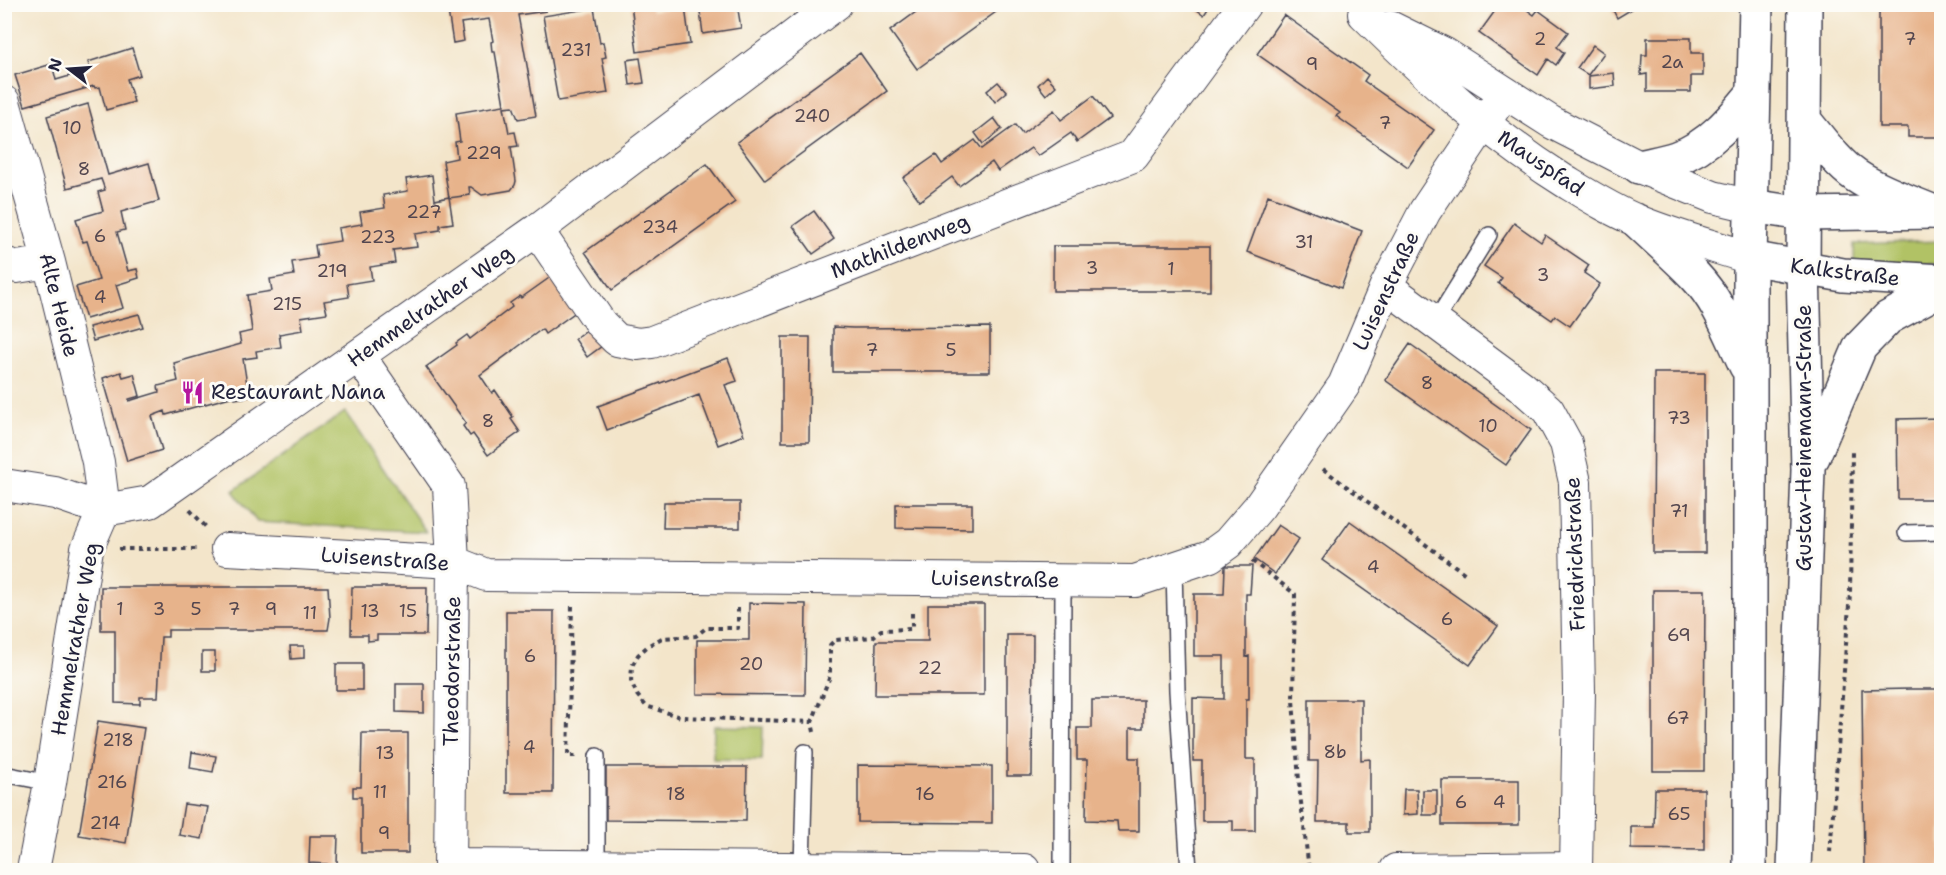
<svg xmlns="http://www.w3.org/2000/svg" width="1946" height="875" viewBox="0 0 1946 875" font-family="'Shantell Sans',sans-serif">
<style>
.green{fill:#b1c265;stroke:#6a7250;stroke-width:1.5}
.building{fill:#e7b38b}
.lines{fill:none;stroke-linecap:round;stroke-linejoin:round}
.service-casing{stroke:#413f50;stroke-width:18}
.minor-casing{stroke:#413f50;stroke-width:34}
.tertiary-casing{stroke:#413f50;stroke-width:36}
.secondary-casing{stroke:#413f50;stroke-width:36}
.path{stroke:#413f50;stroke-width:4;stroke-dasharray:4.5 4.5;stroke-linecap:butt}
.service{stroke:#fff;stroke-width:15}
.minor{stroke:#fff;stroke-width:32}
.tertiary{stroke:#fff;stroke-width:33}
.secondary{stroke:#fff;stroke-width:33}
.labels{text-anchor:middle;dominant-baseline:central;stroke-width:6;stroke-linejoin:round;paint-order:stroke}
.number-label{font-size:18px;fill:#53464f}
.street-label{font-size:21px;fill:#22223b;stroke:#fdfcf7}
.poi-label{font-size:21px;fill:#22223b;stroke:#fdfcf7;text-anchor:start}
</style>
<rect width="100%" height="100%" fill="#fdfcf7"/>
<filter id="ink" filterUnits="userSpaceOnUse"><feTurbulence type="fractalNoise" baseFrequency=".0167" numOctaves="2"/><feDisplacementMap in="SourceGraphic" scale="12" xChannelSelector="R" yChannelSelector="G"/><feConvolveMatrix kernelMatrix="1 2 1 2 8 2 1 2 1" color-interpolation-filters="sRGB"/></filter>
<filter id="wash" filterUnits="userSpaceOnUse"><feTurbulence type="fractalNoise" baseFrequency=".008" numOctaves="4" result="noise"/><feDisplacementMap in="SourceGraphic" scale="24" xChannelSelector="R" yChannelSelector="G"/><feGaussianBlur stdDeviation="1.35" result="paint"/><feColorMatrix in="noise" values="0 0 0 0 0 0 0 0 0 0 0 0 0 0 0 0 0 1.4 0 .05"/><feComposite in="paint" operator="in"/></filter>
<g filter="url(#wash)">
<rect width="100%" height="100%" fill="#f3e5ca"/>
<path class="green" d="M1941,241V264H1854V244Z
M345,412L426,532L257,522L233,491Z
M714,726L763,727L762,760L713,759Z"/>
<g id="blocks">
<path class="building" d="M447,4H545L546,11L518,15L536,116L518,119L513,106L504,107L509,133L515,132L518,146L511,147L516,181L515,185L511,190L482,195L471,187H469L470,195L449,198L443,161L457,158L455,142L460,141L456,113L504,105L495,52H492L491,42L493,41L489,19L461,23L464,41L453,43Z
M631,4H651L652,11L676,7L675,4H692L685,7L690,44L637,52Z
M699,4H737L741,28L703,34Z
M927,4H1007L917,69L890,31Z
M1189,4H1211L1204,15Z
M1500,4H1519L1534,15L1538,10L1568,32L1557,47L1564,53L1556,65L1548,59L1538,75L1479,33Z
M1610,4H1636L1637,6L1617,18Z
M1879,4H1941V137H1908V127H1879Z
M594,8L600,43L603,42L606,57L602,58L608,93L558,101L543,16Z
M1284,15L1368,75L1364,81L1434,130L1408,167L1336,116L1340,113L1257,54Z
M1647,38H1691V53H1703V76H1691V92H1647V74L1641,75L1642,55H1647Z
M1593,45L1604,53L1588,75L1577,68Z
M132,48L140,75L127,79L134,102L106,110L100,87L95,88L94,86L25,106L15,75L52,64L56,80L90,70L88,62Z
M860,53L887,91L765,180L737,142Z
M640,58L644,83L630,85L627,60Z
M1614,73L1615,86L1589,89V76Z
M1047,76L1056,86L1046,95L1038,85Z
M998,82L1007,92L995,102L987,91Z
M1093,96L1110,118L1077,142L1071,133L1038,156L1031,148L998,171L992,162L959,186L952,177L920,201L903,178L936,155L942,164L975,140L982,149L1015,125L1022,134L1054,110L1061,120Z
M88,104L108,175L149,163L159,201L121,212L125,230L117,232L128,271L137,269L139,278L116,285L123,308L86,319L76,287L99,280L87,241L83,242L76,219L103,211L98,192L105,190L101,179L67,188L47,116Z
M994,118L1002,129L983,144L975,133Z
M707,164L735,202L612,290L585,252Z
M432,175L435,200L449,197L453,223L440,225V230L415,234L417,247L393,250L395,263L370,267L372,280L347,284L349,297L324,301L327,313L301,317L303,330L279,334L281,347L256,351L257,357L243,359L249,397L235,399L234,396L166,415L165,411L152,416L162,450L127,461L103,378L121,372L123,377L134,374L140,396L129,399V401L159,392L158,386L178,381L174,363L241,344L239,334L252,331L247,295L272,291L270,279L294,275L292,262L317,258L315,245L340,241L338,228L362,224L360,212L385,208L383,195L408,191L406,179Z
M1268,195L1362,231L1341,288L1247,252Z
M814,211L834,239L813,254L793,226Z
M1514,223L1541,242L1545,235L1589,265L1584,273L1600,284L1570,326L1555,316L1552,320L1498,283L1502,278L1484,266Z
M1053,246H1210V291H1053Z
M552,276L577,311L545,334L542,329L480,375L492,393L495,390L513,417L511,419L520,432L488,455L473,434L470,436L463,426L466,423L426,367L457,345L456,343L467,335L470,339L512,307L510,303L520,296L521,298Z
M139,314L143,327L93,341L89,327Z
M833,327L853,328L990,327V372H833Z
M589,328L602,346L587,357L575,339Z
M782,337H810L809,442H782Z
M1410,344L1531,430L1506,465L1385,380Z
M728,358L737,381L725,385L744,435L718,445L699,395L607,430L598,406Z
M1654,373H1705V553H1653Z
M1941,418V499H1898L1897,419Z
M664,502H740V528H663Z
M896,504H972V529L896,528Z
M1350,521L1498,626L1470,665L1322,560Z
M1278,525L1299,539L1275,574L1254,559Z
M1225,566H1252L1250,594H1246V657L1249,656V699H1246V759H1255V831H1233V821H1202V761H1193V698L1224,699V656H1194V594H1224Z
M101,587H328L330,618L328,630H168V637H161L158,697H140V704L115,703V630H101Z
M352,587H427L426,635H377V640L368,641V635H351Z
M1653,590H1705L1704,771H1653Z
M749,603L806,604L805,695L697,694V640H749Z
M928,604H984V695H875L876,641H928Z
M506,611H554L553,793H506Z
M1007,635H1033L1032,776H1007Z
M290,646H304V658L291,659Z
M202,652H215V671H202Z
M336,664H362V690H336Z
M396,684H424V713L396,712Z
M1910,689H1941V870H1864L1862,690Z
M1309,699H1361V760L1370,759V832H1349V822H1317L1318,761H1309Z
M1092,700H1143V728H1130V758H1139V831H1118L1117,821L1086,820L1087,760H1077V728H1092Z
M98,721L144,728L126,843L79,835Z
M362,733H408V853H361V797H353V787H361Z
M192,752L216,756L213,772L190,768Z
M858,765L992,766V823L858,822Z
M606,767H747L746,821L606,820Z
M1442,780H1519V825H1442Z
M1404,789H1417L1418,814L1403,815Z
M1655,789H1704V850L1631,849V827H1654Z
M1423,790H1437V815H1423Z
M184,804L208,807L202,839L179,835Z
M310,836H338L337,864H342V870H327V864L309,863Z"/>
</g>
</g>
<g filter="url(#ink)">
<use href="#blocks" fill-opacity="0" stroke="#413f50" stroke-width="1.5"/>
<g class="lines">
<defs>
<path id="service" d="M1435,322L1489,235
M1906,533L1942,532
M1174,568L1177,691L1189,870
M4,774L50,783
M597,866V756
M802,868L805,752
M1062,870L1063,580"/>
<path id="minor" d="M1364,14C1429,78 1488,133 1566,182C1589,196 1613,211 1638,221C1674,236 1713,246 1750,258
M1390,27L1445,54L1551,122L1639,167L1713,197L1751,206
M4,102L49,262L98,462L104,510L87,549L50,783L33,870
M537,230L601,324L617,340L638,344L652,342L1133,156L1245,4
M4,263L17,267L49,262
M1386,286L1521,386L1548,410L1566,443L1575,482L1579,691L1576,870
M359,356L449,486L453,562L450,870
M4,485L55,493L104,510L150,502L537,230L836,4
M227,549L453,562L486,575L1135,581L1210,556L1228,543L1259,507L1344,385L1386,286L1425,211L1504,93
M450,865L1024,870
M1396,870L1576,868"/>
<path id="tertiary" d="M1751,206L1804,214L1937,212
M1750,258L1843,275L1942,281"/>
<path id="secondary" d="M1805,121C1821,140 1836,162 1856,176C1880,192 1908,201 1934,212
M1639,167C1651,164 1664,162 1676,158C1709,147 1733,118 1754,92
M1637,221C1656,239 1677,257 1695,276C1719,301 1731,335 1746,366
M1813,457L1860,347L1888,318L1942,288
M1750,870V258L1756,4
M1794,870L1808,470L1803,269L1805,4"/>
</defs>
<use href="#service" class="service-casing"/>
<use href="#minor" class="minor-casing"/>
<use href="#tertiary" class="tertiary-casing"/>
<use href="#secondary" class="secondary-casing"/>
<path class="path" d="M1323,469L1467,575
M190,510L206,527
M119,549H196
M1252,561L1295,594L1293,700L1300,794L1309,870
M572,606L568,756H576
M738,608V628H706L696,636L662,638L649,645L638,655L632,666L631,681L637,695L646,706L681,717L812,722
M814,732L812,722L830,676V645L835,640L873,637L881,630L912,629V609
M1830,852L1850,593L1852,452
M1608,869L1649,870"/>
<use href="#service" class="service"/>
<use href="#minor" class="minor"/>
<use href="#tertiary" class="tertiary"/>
<use href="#secondary" class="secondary"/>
</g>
</g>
<defs>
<symbol id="restaurant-bare" viewBox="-9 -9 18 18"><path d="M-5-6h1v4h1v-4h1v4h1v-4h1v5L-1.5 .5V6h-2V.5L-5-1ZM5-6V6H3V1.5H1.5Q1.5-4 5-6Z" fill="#b5179e" stroke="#fdfcf7" stroke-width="2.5" paint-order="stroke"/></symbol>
</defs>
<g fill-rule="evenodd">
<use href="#restaurant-bare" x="176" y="376" width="33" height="33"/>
</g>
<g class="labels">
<g class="number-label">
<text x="1540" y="39">2</text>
<text x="1910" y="39">7</text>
<text x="576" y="50">231</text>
<text x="1672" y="62">2a</text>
<text x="1312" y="64">9</text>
<text x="812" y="116">240</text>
<text x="1385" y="123">7</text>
<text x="72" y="128">10</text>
<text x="484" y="153">229</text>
<text x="84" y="169">8</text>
<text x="424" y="212">227</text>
<text x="660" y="227">234</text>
<text x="100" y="236">6</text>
<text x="378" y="237">223</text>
<text x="1304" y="242">31</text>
<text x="1092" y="268">3</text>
<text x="1171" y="269">1</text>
<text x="332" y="271">219</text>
<text x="1543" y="275">3</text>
<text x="100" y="297">4</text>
<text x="287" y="304">215</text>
<text x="872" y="350">7</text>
<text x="951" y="350">5</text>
<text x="1427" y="383">8</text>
<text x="1679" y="418">73</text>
<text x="488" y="421">8</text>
<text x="1488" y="426">10</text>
<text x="1679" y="511">71</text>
<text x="1373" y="567">4</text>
<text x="120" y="609">1</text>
<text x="159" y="609">3</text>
<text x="196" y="609">5</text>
<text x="234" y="609">7</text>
<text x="271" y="609">9</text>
<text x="370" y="611">13</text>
<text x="408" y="611">15</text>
<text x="310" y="613">11</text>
<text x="1447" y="619">6</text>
<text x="1679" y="635">69</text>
<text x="530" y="656">6</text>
<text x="751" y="664">20</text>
<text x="930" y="668">22</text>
<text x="1678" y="718">67</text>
<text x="118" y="740">218</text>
<text x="529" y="747">4</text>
<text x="1335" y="752">8b</text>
<text x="385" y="753">13</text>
<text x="112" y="782">216</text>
<text x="380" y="792">11</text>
<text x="676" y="794">18</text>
<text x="925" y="794">16</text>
<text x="1461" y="802">6</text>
<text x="1499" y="802">4</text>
<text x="1679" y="814">65</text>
<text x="105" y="823">214</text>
<text x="384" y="833">9</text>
</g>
<g class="street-label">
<text transform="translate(1541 163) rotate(34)">Mauspfad</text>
<text transform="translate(900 246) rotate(-21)">Mathildenweg</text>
<text transform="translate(1845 272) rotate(7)">Kalkstraße</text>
<text transform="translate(1386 291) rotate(-65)">Luisenstraße</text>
<text transform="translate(59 305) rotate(76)">Alte Heide</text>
<text transform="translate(430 306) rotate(-35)">Hemmelrather Weg</text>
<text transform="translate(1804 438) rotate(-90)">Gustav-Heinemann-Straße</text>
<text transform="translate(1575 554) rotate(-92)">Friedrichstraße</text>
<text transform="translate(385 559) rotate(4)">Luisenstraße</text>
<text transform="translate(995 579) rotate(1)">Luisenstraße</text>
<text transform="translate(75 639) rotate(-80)">Hemmelrather Weg</text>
<text transform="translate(452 671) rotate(-89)">Theodorstraße</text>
</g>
<g class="poi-label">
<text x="211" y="392">Restaurant Nana</text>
</g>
</g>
<rect width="1946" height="875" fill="none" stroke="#fdfcf7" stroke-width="24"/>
<g transform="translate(69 69) rotate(287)" stroke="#fdfcf7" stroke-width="4.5" paint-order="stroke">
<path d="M0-4.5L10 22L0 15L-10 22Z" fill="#22223b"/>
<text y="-9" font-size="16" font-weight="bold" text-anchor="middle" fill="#22223b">N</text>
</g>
</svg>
